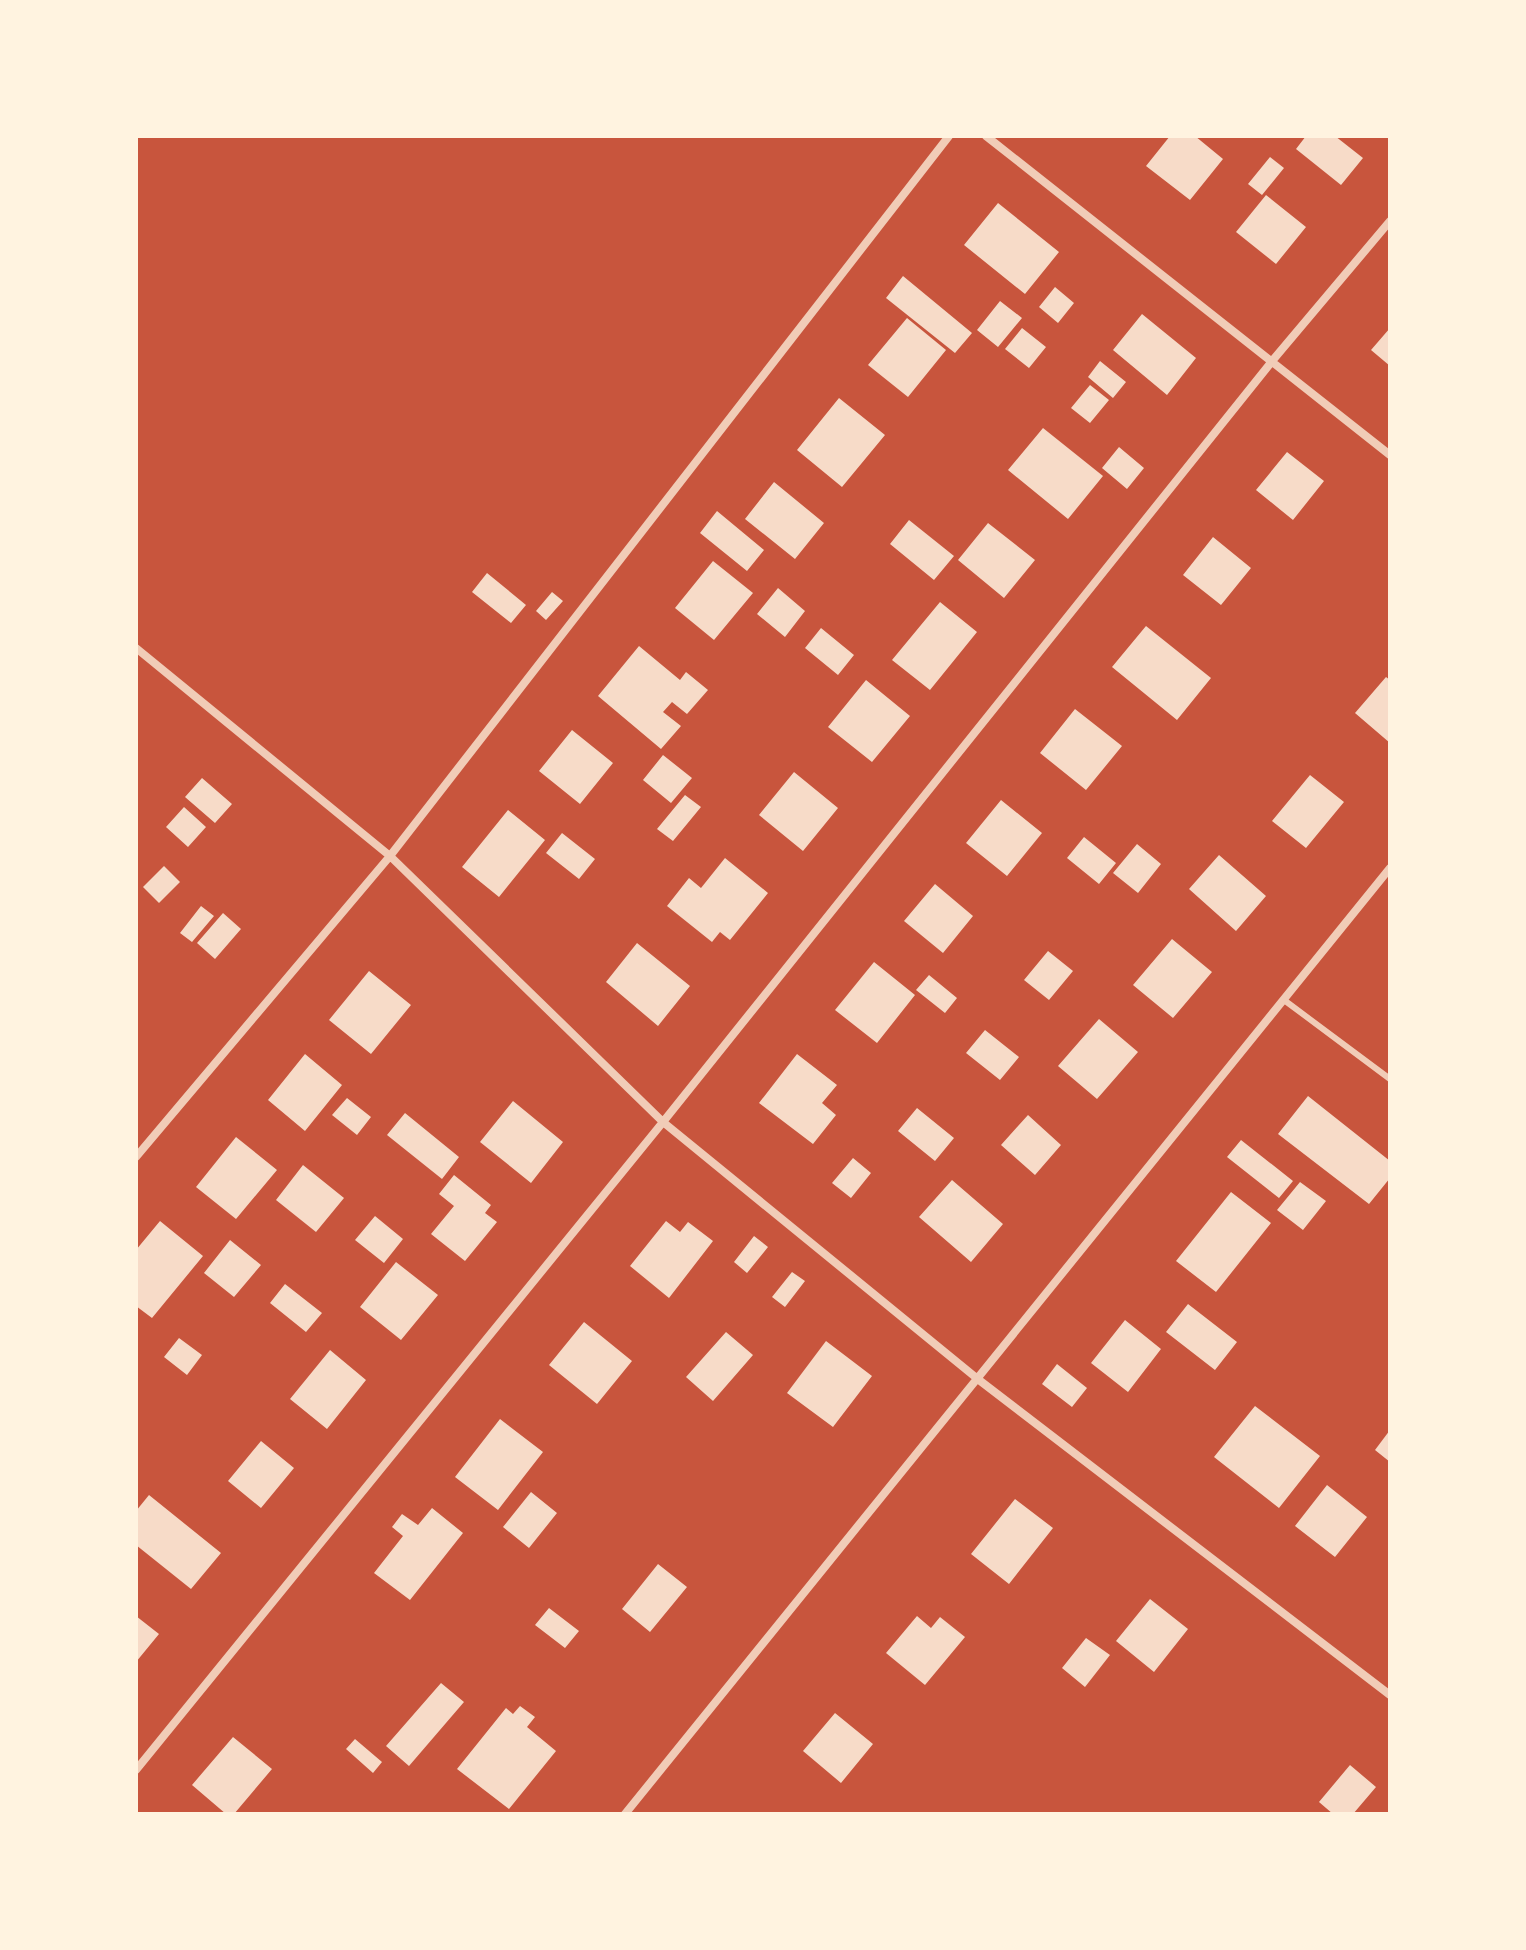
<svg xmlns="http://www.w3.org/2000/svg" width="1526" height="1950" viewBox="0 0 1526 1950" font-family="Overpass,sans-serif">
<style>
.building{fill:#f7dbc8}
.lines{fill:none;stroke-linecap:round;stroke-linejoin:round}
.service{stroke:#f1ccb7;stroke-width:6}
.minor{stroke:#f1ccb7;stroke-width:8}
</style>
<rect width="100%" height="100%" fill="#c8553d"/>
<path class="building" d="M1170,136H1195L1223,159L1190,200L1146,166Z
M1306,136H1335L1363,158L1341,185L1296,149Z
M1270,157L1284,168L1262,195L1248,184Z
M1266,195L1306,227L1276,264L1236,232Z
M998,203L1059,252L1025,294L964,245Z
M903,276L972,333L955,353L886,298Z
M1055,287L1074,303L1058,323L1039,307Z
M1000,301L1022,318L998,347L977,330Z
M1142,314L1196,358L1167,395L1113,350Z
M907,318L946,350L908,397L868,365Z
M1022,328L1046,347L1029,368L1005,349Z
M1390,328V366L1371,350Z
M1100,361L1126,382L1113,398L1088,377Z
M1090,385L1109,400L1090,423L1071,408Z
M839,398L885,435L842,487L797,450Z
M1043,428L1103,476L1068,519L1008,470Z
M1119,447L1144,468L1127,489L1102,468Z
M1287,452L1324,481L1293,520L1256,490Z
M774,482L824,523L795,559L745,519Z
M717,511L764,550L747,571L700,533Z
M909,520L954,556L934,580L890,544Z
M988,523L1035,560L1004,598L958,560Z
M1213,537L1251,568L1221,605L1183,575Z
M713,561L753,593L714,640L675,608Z
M487,573L526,605L511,623L472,592Z
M778,588L805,611L785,637L757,614Z
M552,592L563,601L546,620L536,611Z
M940,602L977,632L930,690L892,660Z
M1146,626L1211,678L1177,720L1112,667Z
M821,628L854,655L838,675L805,648Z
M639,646L680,680L686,672L708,690L687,714L672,702L663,712L681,726L661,749L598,696Z
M1386,677L1390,680V743L1355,713Z
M866,680L910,716L872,762L828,727Z
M1075,709L1122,746L1086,790L1040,753Z
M572,730L613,763L580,804L539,771Z
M663,755L692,778L671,803L643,780Z
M794,772L838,808L803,851L759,815Z
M1310,775L1344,802L1306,848L1272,821Z
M202,778L232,804L215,823L185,797Z
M685,795L701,807L673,841L657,829Z
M1001,800L1042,833L1007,876L966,843Z
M184,807L206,827L188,847L166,827Z
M508,810L545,840L499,897L462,867Z
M562,833L595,859L579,879L546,853Z
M1084,837L1116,863L1099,884L1067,858Z
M1137,844L1161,864L1138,893L1113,873Z
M1219,855L1266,896L1236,931L1189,889Z
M725,858L768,893L730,940L720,932L712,942L667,906L689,878L701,888Z
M164,866L180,882L159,903L143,887Z
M935,884L973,916L943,953L904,921Z
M201,906L214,916L192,942L180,933Z
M223,913L241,929L215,959L197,943Z
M1172,939L1212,972L1173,1018L1133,985Z
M637,943L690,986L658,1026L606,982Z
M1048,951L1073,971L1049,1000L1024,980Z
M874,962L915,995L877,1043L835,1010Z
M369,971L411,1005L371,1054L329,1020Z
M929,975L957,998L945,1013L916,990Z
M1099,1019L1138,1052L1097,1099L1058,1066Z
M985,1030L1019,1057L1000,1080L966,1053Z
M305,1054L342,1085L305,1131L268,1100Z
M797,1054L837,1085L822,1103L836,1115L813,1144L759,1103Z
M1308,1096L1390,1161V1178L1369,1204L1278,1134Z
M347,1098L371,1117L357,1135L332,1115Z
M513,1101L563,1142L531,1183L480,1142Z
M917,1108L954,1138L935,1161L898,1131Z
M405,1113L459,1157L442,1179L387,1135Z
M1028,1115L1061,1145L1035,1175L1001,1145Z
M236,1137L277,1170L236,1219L196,1187Z
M1241,1140L1293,1181L1279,1198L1227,1157Z
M853,1158L871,1173L851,1198L832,1183Z
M303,1165L344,1198L316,1232L276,1200Z
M454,1175L491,1205L485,1213L497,1222L465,1261L431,1234L454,1206L439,1194Z
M952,1180L1003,1224L971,1262L919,1217Z
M1300,1182L1326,1201L1303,1230L1277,1210Z
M1231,1192L1271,1223L1216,1292L1176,1261Z
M375,1216L403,1239L384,1263L355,1240Z
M160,1221L203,1256L152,1318L136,1306V1250Z
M666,1221L680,1232L688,1222L713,1241L669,1298L630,1266Z
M754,1236L768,1247L747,1273L734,1262Z
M230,1240L261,1265L234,1297L204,1273Z
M396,1262L438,1295L401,1340L360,1307Z
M792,1272L805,1281L785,1307L772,1297Z
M285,1284L322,1313L306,1332L270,1303Z
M1188,1304L1237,1342L1215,1370L1166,1332Z
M1125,1320L1161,1349L1128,1392L1091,1363Z
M584,1322L632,1361L597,1404L549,1365Z
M726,1332L753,1355L713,1401L686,1377Z
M179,1338L202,1355L187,1375L164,1357Z
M826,1341L872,1376L833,1427L787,1393Z
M330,1350L366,1380L327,1429L290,1399Z
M1057,1364L1087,1388L1072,1407L1042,1384Z
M1255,1406L1320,1456L1279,1508L1214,1457Z
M500,1419L543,1452L498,1510L455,1477Z
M1390,1430V1462L1375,1450Z
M261,1441L294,1468L261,1508L228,1481Z
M1327,1485L1367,1517L1335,1557L1295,1526Z
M531,1492L557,1513L529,1548L503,1527Z
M149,1495L221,1553L191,1589L136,1545V1511Z
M1015,1499L1053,1528L1009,1584L971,1554Z
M432,1508L463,1533L410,1600L374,1573L403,1536L392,1527L402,1514L418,1525Z
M658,1564L687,1587L650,1632L622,1609Z
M1150,1599L1188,1629L1154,1672L1116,1641Z
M549,1608L579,1631L565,1648L535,1625Z
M136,1616L159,1634L136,1662Z
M917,1616L931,1628L940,1617L965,1637L925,1685L886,1653Z
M1086,1638L1110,1655L1085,1687L1062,1668Z
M441,1683L464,1702L409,1766L386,1746Z
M520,1706L535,1717L527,1727L556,1751L509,1809L457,1769L506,1708L513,1714Z
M835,1713L873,1744L841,1783L803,1751Z
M233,1737L272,1769L234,1814H226L192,1785Z
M355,1739L382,1762L373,1773L346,1749Z
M1350,1765L1376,1787L1353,1814H1333L1319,1802Z"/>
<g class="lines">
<path class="service" d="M1284,1000L1390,1079"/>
<path class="minor" d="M986,136L1390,455
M136,648L390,856L663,1122L979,1380L1390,1695
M136,1157L390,856L949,136
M136,1770L663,1122L1273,360L1390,221
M625,1814L1390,868"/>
</g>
<rect width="1526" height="1950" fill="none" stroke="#fff3e0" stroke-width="276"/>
</svg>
